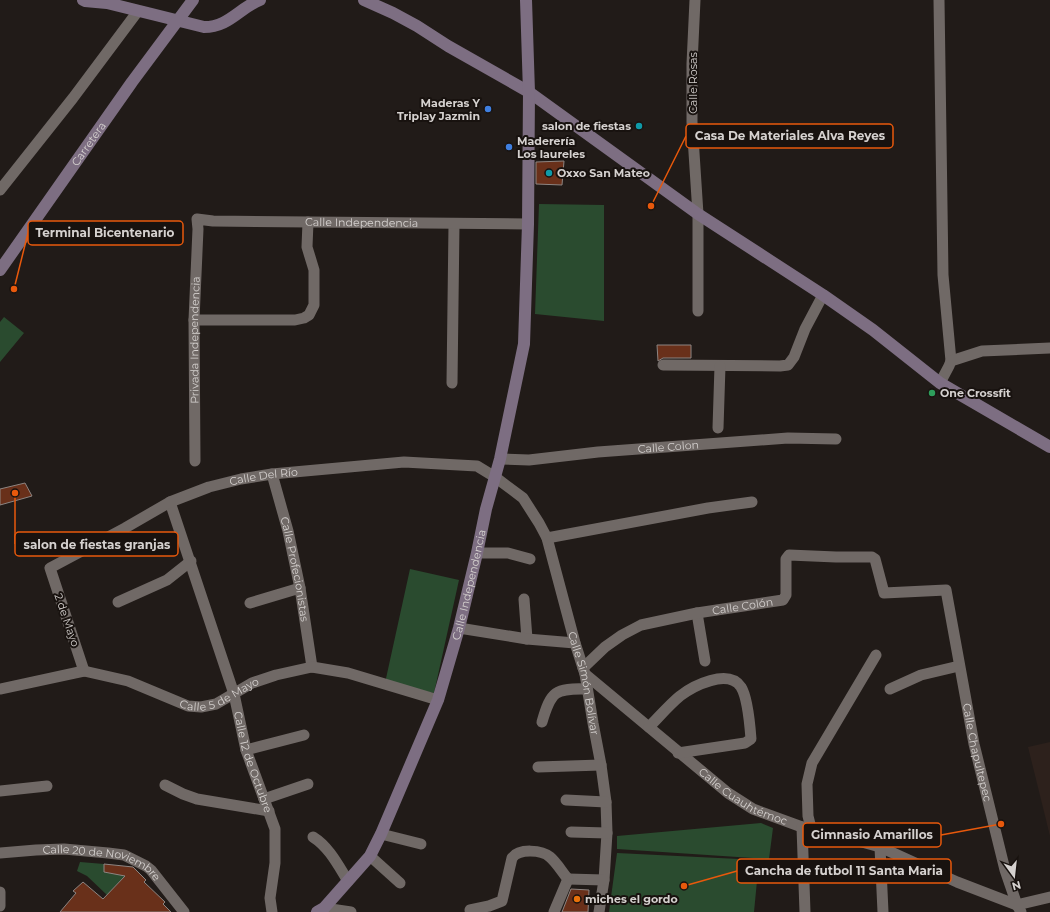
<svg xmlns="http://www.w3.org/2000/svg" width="1050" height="912" viewBox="0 0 1050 912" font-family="Montserrat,sans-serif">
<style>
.built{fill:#2d211c}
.green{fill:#2a4b2f}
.building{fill:#69301a;stroke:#8d8582}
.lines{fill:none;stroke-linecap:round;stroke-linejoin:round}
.street{stroke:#706966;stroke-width:11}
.secondary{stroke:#7d6e82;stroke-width:12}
.shop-dot{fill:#3f7fe0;stroke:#18120f;stroke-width:1.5}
.culture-dot{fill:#0f9aa8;stroke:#18120f;stroke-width:1.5}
.leisure-dot{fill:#2e9e5b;stroke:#18120f;stroke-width:1.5}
.food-dot{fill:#e8710a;stroke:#18120f;stroke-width:1.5}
.labels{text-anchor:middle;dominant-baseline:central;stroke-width:4;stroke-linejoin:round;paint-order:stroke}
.street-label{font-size:11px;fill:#d5d1cf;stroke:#18120f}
.poi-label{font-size:11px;font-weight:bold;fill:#d5d1cf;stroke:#18120f;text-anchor:start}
.leader{fill:none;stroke:#e8590c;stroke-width:1.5}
.callout-dot{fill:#e8590c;stroke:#18120f;stroke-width:1.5}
.callout{fill:#18120f;stroke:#e8590c;stroke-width:1.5}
.callout-label{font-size:12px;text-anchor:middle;font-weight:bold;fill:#d5d1cf}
</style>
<rect width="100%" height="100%" fill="#211b18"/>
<path class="built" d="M1050,742V836L1028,747Z"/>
<path class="green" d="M539,204L604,205V321L535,314Z
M4,317L24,333L0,362V322Z
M410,569L459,580L434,693L385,683Z
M761,823L773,828L769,859L617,849V836Z
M617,853L759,860L754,912H609Z
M80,862L104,864V872L121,875L133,867L107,895L87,876L77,871Z"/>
<path class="building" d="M564,161L562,185L536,184V162Z
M657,345H691V358H663L658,361Z
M25,483L32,496L0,505V489Z
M104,864L133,867L146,880L144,882L165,902L163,904L171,912H60L76,893L73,891L83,882L103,899L125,876L104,872Z
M571,889L589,890L588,912H562Z"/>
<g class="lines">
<g class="street">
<path d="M695,0L692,64V122L698,214V311"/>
<path d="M939,0L943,275L951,361"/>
<path d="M0,190L73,98L138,11"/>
<path d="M194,320H295L304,318L309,315L314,305V270L307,247L308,222"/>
<path d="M663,365L780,366L788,365L794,357L805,329L823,295"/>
<path d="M452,383L454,224"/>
<path d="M940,383L949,366L951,361L982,351L1050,348"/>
<path d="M718,428L720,366"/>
<path id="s1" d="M500,459L529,460L598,452L788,438L836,439"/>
<path id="s2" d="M195,461L194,320L198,229L197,219L213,221L528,224"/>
<path id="s3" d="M272,474L288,531L300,588L312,667"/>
<path id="s4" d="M170,502L234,694L246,750L275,829V863L270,898L272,912"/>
<path d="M547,538L708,508L752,502"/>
<path d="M477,553H508L530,559"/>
<path d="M524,599L527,639"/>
<path d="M118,602L167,580L191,561"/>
<path d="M250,603L300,588"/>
<path d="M697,613L705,661"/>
<path d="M459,628L527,639L575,643"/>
<path id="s5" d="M583,668L605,647L622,635L641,625L697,613L783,600L786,595V559L789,555L836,557H872L875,559L884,593L946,590L974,744L1005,870L1017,905L1021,912"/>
<path id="s6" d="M84,671L50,568L125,528L170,502L209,487L241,479L272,474L404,462L477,466L495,477L523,498L539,523L547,538L575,643L585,674L593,723L601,765L606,802L607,833L604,880L599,912"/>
<path id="s7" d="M585,674L728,793L753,809L802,827L811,828L880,847L957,882L1017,905L1050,897"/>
<path id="s8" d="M0,689L84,671L128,681L188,706L201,707L216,704L252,683L276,675L312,667L348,673L438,700"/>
<path d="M890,689L921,675L959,666"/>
<path d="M542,722C551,691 555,688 587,689"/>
<path d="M649,727C659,717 669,705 680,696C693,686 728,668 741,687C748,698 750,726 751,739L745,743L678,753"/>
<path d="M246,750L304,735"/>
<path d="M538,767L601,765"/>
<path d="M165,785L183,794L197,799L269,811"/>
<path d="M0,791L47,786"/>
<path d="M264,799L308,784"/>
<path d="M566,800L606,802"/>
<path d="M802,827L805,912"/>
<path d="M811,828L808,816L807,784L812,763L876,655"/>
<path d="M571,832L607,833"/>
<path d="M381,834L421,844"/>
<path d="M313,837C329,847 338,865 348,881"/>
<path d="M880,847L883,912"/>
<path id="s9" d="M0,853L36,850L64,849L108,853L124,855L146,866L151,870L184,912"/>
<path d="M370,856L400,883"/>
<path d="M568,879L604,880"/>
<path d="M0,892V906"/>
<path d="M470,910L489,906L502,901L512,858C519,848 542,850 550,857C557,863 562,872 568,879"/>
<path d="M323,912L324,908L351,912"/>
<path d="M554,912L568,879"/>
</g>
<g class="secondary">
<path d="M83,0L85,1L107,3L204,27C229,27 239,8 260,0"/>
<path d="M364,0L393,13L417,26L448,46L529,92L698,214L823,295L873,330L940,383L1050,447"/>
<path id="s10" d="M0,270L132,82L193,0"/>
<path id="s11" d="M317,912L324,908L370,856L381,834L438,700L459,628L477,553L486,509L500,459L524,344L528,224L529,92L526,0"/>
</g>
</g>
<g class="shop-dot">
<circle cx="488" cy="109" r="4"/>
<circle cx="509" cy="147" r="4"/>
</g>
<g class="culture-dot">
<circle cx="639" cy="126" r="4"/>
<circle cx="549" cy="173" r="4"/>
</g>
<circle class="leisure-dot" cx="932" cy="393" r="4"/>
<circle class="food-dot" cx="577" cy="899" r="4"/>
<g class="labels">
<g class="street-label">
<text transform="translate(693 83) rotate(-90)">Calle Rosas</text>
<text stroke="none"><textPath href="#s10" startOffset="154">Carretera</textPath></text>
<text stroke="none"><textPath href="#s2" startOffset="407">Calle Independencia</textPath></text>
<text stroke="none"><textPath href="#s2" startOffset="121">Privada Independencia</textPath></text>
<text stroke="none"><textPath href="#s1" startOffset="169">Calle Colon</textPath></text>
<text stroke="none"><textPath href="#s6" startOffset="343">Calle Del Río</textPath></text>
<text stroke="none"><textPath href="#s3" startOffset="98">Calle Profecionistas</textPath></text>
<text stroke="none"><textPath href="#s11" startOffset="367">Calle Independencia</textPath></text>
<text stroke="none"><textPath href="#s5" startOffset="176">Calle Colón</textPath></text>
<text transform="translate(67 620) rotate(71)">2 de Mayo</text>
<text stroke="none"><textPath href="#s6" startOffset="810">Calle Simón Bolívar</textPath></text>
<text stroke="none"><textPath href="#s8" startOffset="230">Calle 5 de Mayo</textPath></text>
<text stroke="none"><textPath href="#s5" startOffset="613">Calle Chapultepec</textPath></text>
<text stroke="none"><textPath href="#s4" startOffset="273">Calle 12 de Octubre</textPath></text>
<text stroke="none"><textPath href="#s7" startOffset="201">Calle Cuauhtémoc</textPath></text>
<text stroke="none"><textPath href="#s9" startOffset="105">Calle 20 de Noviembre</textPath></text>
</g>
<g class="poi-label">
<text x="480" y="103" text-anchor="end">Maderas Y<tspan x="480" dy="13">Triplay Jazmin</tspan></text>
<text x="631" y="126" text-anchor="end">salon de fiestas</text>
<text x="517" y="141">Maderería<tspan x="517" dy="13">Los laureles</tspan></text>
<text x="557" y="173">Oxxo San Mateo</text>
<text x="940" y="393">One Crossfit</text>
<text x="585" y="899">miches el gordo</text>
</g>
</g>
<path class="leader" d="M651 206L686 136M14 289L28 233M15 493L15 544M1001 824L941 835M684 886L737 871"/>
<g class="callout-dot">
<circle cx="651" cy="206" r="4"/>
<circle cx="14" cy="289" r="4"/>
<circle cx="15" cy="493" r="4"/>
<circle cx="1001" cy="824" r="4"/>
<circle cx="684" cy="886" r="4"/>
</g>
<g class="callout">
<rect x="686" y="124" width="207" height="24" rx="4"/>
<rect x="28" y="221" width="155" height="24" rx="4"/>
<rect x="15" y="532" width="163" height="24" rx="4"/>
<rect x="803" y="823" width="138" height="24" rx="4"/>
<rect x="737" y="859" width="214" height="24" rx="4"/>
</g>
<g class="callout-label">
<text x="790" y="140">Casa De Materiales Alva Reyes</text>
<text x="105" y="237">Terminal Bicentenario</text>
<text x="97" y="549">salon de fiestas granjas</text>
<text x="872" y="839">Gimnasio Amarillos</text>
<text x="844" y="875">Cancha de futbol 11 Santa Maria</text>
</g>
<g transform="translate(1014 876) rotate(165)" stroke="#18120f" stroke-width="3" paint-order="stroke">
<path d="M0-3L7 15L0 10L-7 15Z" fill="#d5d1cf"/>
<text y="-6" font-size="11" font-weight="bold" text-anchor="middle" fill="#d5d1cf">N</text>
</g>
</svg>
